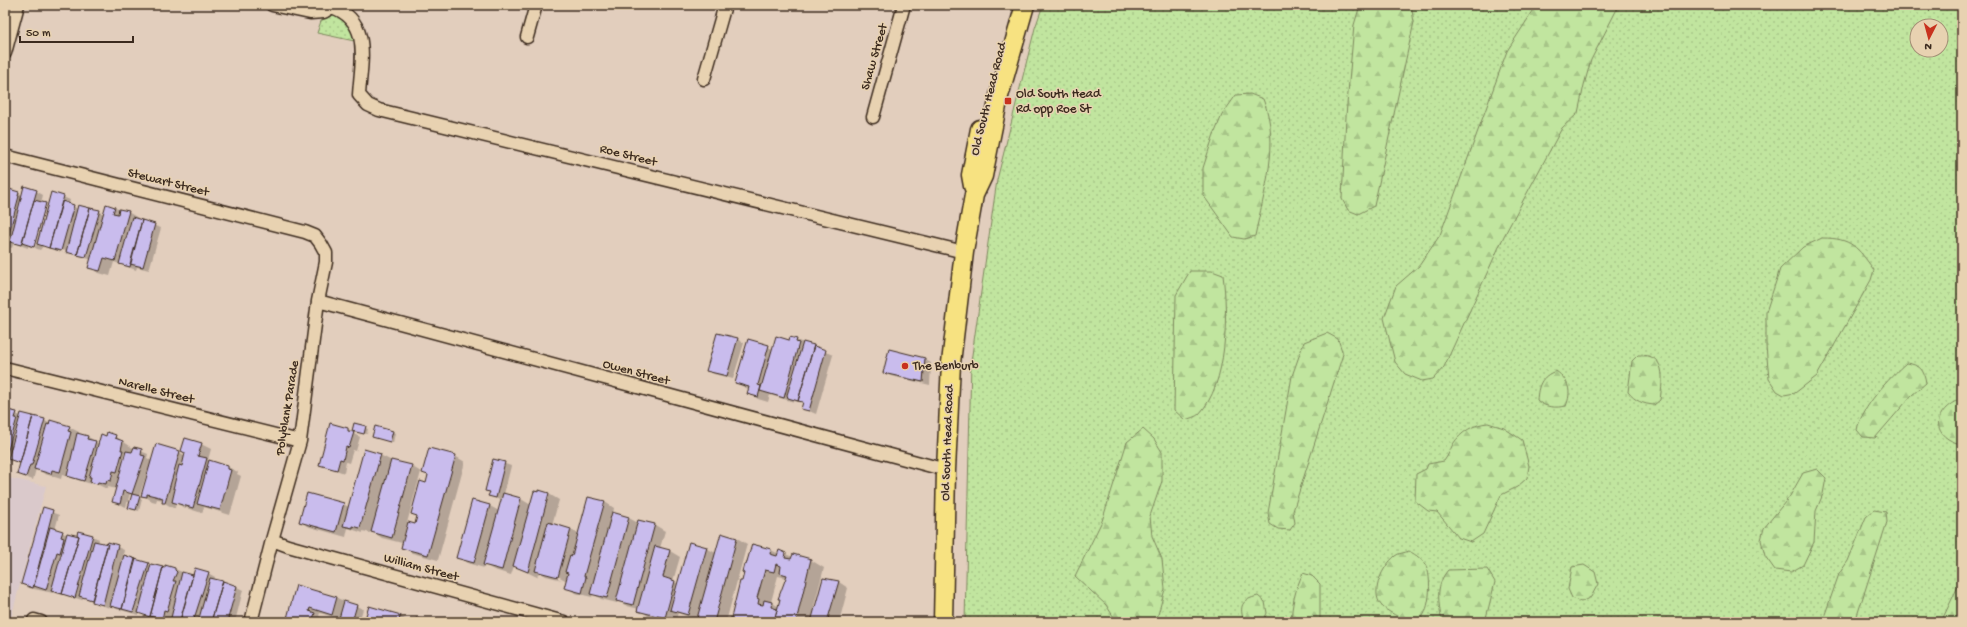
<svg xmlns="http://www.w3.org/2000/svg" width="1967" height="627" viewBox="0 0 1967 627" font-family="'Gochi Hand',sans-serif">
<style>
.built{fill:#dac9cb}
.grass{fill:url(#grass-dots);stroke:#7e885e;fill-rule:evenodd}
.forest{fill:url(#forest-firs);stroke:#7e885e}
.shadow{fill:#0003;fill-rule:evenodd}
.building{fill:#c9bced;stroke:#3b2a1e}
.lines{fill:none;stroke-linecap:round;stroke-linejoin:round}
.street-casing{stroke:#3b2a1e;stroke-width:15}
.primary-casing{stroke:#3b2a1e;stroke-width:21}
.street{stroke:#e8d2b1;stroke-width:12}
.primary{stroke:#f7e281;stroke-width:18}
.poi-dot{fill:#c8321e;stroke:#e8d2b1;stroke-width:1.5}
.labels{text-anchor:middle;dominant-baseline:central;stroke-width:3;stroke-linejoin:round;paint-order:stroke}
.street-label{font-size:13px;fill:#3b2a1e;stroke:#e8d2b1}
.poi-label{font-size:13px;fill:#3b2a1e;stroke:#e8d2b1;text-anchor:start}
</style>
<defs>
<pattern id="grass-dots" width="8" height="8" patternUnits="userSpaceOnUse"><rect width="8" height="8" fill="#c1e59f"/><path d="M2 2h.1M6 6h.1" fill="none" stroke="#a7c588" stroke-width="1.8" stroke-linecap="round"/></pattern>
<pattern id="forest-firs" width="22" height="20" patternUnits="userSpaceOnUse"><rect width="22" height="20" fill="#c1e59f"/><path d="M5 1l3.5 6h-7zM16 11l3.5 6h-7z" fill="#a7c588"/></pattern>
</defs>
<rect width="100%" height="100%" fill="#e2cebd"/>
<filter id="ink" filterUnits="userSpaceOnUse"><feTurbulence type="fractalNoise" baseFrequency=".025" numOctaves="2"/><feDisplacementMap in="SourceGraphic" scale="8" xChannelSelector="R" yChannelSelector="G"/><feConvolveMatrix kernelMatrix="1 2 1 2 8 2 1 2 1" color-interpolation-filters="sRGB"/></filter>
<g filter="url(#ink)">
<path class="built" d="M5,477L46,486L10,622H5Z"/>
<path class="grass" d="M1043,5H1962V622H965L971,362L997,180L1035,28ZM1917,26H1941V50H1917Z
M336,15H343L359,42L317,33L321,21L328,16Z"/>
<path class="forest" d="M1360,5H1411L1414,22L1374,206L1358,214L1348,210L1342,199L1346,116L1354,25Z
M1539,5H1617L1616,11L1591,60L1584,85L1578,113L1562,128L1504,236L1444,367L1433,379L1422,381L1405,374L1395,362L1384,318L1396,286L1419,266L1440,235L1507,51L1535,8Z
M1250,94L1263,99C1281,143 1264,191 1255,236L1244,239L1233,237L1203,195V168L1213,137L1222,115L1236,95Z
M1822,238C1852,238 1857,247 1874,270L1871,280L1817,376L1795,393L1784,395L1777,391L1769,379L1766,346V312L1780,269L1803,247Z
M1190,271H1212L1223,275C1228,314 1228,384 1199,414C1196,417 1190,418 1185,420L1174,410L1176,295Z
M1327,333L1338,339L1343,354L1293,511L1295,523L1290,530L1278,529L1270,524L1268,513L1292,376L1304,342Z
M1638,355C1667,354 1663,378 1660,400L1654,405C1643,404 1635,401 1628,392L1632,361Z
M1906,363C1920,365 1924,369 1926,383L1912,395L1875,438L1863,437L1857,430C1861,408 1889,378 1906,363Z
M1556,371C1569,380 1572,392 1566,406C1556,408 1545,408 1537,400C1538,386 1541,376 1556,371Z
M1956,401H1962V443L1961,444C1933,438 1931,414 1956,401Z
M1488,423L1504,428L1522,440L1529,466L1527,478L1517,487L1501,495L1483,534L1471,542L1459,538L1437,512L1428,511L1415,501L1416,474L1426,469L1428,464L1444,461C1448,456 1450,450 1453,444C1461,432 1474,424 1488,423Z
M1143,429L1154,439L1162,452V481L1150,516L1152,536L1162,559L1165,589L1156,622H1117L1106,605L1075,576L1102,521L1127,442Z
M1817,469L1826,478L1823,494L1816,511L1814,542L1803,565L1791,572L1775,570L1765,556L1761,540L1764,528L1790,496L1803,473Z
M1874,510L1886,512L1887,522L1855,622H1824L1823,620L1839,574L1848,561L1866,517Z
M1409,551C1416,555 1424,560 1427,568C1432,579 1431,627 1410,622C1404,620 1384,610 1381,605C1370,591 1383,566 1395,556C1398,553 1405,553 1409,551Z
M1584,565L1595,572L1598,584L1591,597L1581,602L1572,598L1568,589L1572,567Z
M1487,569L1495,582L1485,622H1447L1441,617C1438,599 1436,584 1448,570Z
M1303,573L1312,576L1320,584V622H1291C1292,604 1295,590 1303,573Z
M1962,578V622H1941Z
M1258,596L1265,602L1267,613L1263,622H1244C1239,606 1241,600 1258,596Z"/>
<path class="shadow" d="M5,189L23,195L36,191L43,195L41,203L46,204L33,248L28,246V248L14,243L12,248L5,246Z
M63,197L70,200L69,204L78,209L99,211L104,214L115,208L128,212L138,218V220L161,228L149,270L137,267L136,270L114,262L110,276L99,273L89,268L92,260L68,252V254L45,247L66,253V251L44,245L40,250L35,248L47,205L49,206Z
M737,339L744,343L733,379L714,374L707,370Z
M748,340L773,349L796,340L833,355L816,414L802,408L803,403L794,401V402L770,395L768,402L758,399L749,393L750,390L736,383Z
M924,359L931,363L930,385L891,376L884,373Z
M5,410L21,416L22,414L44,420L50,424L69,427L79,432V434L87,436L99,444L107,437L115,436L133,448L148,454L147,458L152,461L179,452L186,456L201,444L211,449L208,460L228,467L238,472L237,474L241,476L230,515L204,507L202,513L183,507L176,503L175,508H173L163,502V500L157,499L156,502L152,501L143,495L150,471L148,470L139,497L142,499L139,511L132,509L133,495L130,494L126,507L113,502L117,489L108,487L107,489L92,482L91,484L62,475L61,479L45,474L36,469L33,480L25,477L18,474L21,464L11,460L10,464L5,463Z
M331,424L353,431L355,424L368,429L367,434L355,431L354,434L360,437L356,451L353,450L349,463L346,462L344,473L320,464Z
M393,432L395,433L393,443L373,436Z
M380,455L392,461L411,466L421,472L407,523L416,525L418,517L412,514L427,484L429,476L423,473L455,456L465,462L438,560L412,553L403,547L408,526L407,525L402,543L382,538L371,531L370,533L363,531V533L348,528L346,537L310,527L300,522L343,504L349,507Z
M494,460L511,466L504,494L521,499L531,505L549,494L559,500L552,525L571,530L579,534L605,502L614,508L613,514L629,518L638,523V521L655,525L665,531L660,548L670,551L680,557L673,581L678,584L706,548L716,553L737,538L747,544L726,622H697L698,620L678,613L675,622H671L648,616L639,609L627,606L618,601L617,603L601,599L593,594L592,597L575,593L566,587L567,581L554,574L553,576L562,580L546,576L539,572L537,577L514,566L511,575L494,570L485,565L484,568L467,563L457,557L490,506L499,511L502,501L490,496V493L486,490Z
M43,509L59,515L55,530L68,535L78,536L79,532L92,536L99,539L98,543L108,546L109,543L124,550L123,556L152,566L165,569H175L193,577L208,573L215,577L214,580L237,587L243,590L235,622H166L140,613L139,615L117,609L110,605L109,608L83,597L82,600L53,591V593L29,588L22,584Z
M771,550L779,554V552L793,557V555L811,560L824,568L814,606L816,607L839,582L848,588L839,622H731L747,567ZM778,576L787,578L779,607L771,602Z
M297,587L337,598L356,606L363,609L359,622H339L340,619L320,613L319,616L324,619V622H287Z
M400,616L410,622H365Z"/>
<path class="building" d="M24,186L37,190L21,245L10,242Z
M5,188L9,189L5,202Z
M9,189L19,192L18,196H19L6,245L5,202Z
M51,192L64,196L49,248L37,244Z
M34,200L46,203L34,247L22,243Z
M62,201L74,205L61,251L49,248Z
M106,204L115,207L113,213L118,214L119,209L129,211L115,261L104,258L100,271L88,268Z
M78,205L90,208L77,255L66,252Z
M90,208L100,210L86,257L77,255Z
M132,217L142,220L130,267L119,264Z
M142,220L155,224L143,267L130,264Z
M717,333L738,338L727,376L706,371Z
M776,336L789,340L790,337L797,339L796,342L799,343L784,398L760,391Z
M748,339L769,345L758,385L761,386L758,397L747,394L749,387L735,383Z
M803,342L814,345L798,401L788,398L787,395Z
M814,346L826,350L809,411L801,409L803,402L798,401Z
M889,349L925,358L923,382L883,373Z
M7,410L17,412L15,418H17L6,457L5,417Z
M21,413L33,416L20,463L8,459Z
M33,416L45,419L32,465H30L26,477L17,474Z
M50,420L70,426L68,431L71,432L60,472L52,470L51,474L34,469L47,424L49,425Z
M330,423L348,428V431L354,432L349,448L346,447L343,460L340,459L337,470L319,465Z
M354,423L366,426L364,434L352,431Z
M375,426L393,431L390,442L372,437Z
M107,432L116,435L115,438L123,441L121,450H123L117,472L113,471L111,481L107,480L106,484L98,482L97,484L90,482L91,477H89L101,434L106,436Z
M77,433L88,436L87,439L96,441L84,481L67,476Z
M185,438L202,443L198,456L207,458L193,508L172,502L175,489H173L179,465L182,466L185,453L181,451Z
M156,444L180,451L165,503H162L163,498L147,494V497L141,496Z
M134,447L142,449L141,455L145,456L132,494L123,491L120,504L112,502L126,451L132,452Z
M429,448L456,455L428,555L401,548L408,522L415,524L417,516L411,514L420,481L426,483L428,475L422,473Z
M364,449L381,454L360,528L353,526V528L343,526Z
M493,459L505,462L496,498L488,496L490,492L485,491Z
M209,460L228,466V469L231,470L220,510L197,504Z
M391,460L412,465L392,538L371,532Z
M539,490L549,493L528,572L513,566L534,491L539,492Z
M307,493L344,503L336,532L299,522Z
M503,493L521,498L502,570L483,565Z
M132,494L140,496L136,510L128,508Z
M588,497L605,501L584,576L586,577L582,593L564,588L568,573L565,572L570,555L572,556Z
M472,500L490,505L474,563L456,558Z
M43,507L53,510L33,588L21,584Z
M612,512L629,517L607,598L590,594Z
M638,520L655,524L633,605L616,601Z
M548,522L571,529L558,577L535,571Z
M50,527L63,531L61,537L64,538L60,553L57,552L46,590L34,586Z
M78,531L93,535L75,598L62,594L79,536L77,535Z
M67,533L79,536L62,594L51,591Z
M721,533L737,538L714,622H696Z
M94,541L108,544L92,600L79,596Z
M108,542L118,545L103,605L92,602Z
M689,542L707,547L688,615L670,610Z
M752,544L771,549L770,554L777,556L779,550L786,553L785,558L791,559L793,554L811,559L796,622H774L780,599H778L787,575L780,573L781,566L776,564L774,572L765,570L757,598L759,599L758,604L763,605L764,600L772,602L771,607L777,609L774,622H730L740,581H742L744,573L742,572L744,564L746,565Z
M655,546L670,550L663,577L675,581L665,618L637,611Z
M124,555L136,559L122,609L110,606Z
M135,559L149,563L133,612L122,609Z
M151,564L163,567L150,617L138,613Z
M165,565L175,568V570L177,572L173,581H176L167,611L164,610L162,620L150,616L163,567L165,568Z
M195,568L209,572L193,622H188L180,620Z
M182,572L193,575L180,622H170Z
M210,578L223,581L211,622H198Z
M823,578L839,581L827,622H811Z
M223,581L237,586L227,622H211Z
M296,585L337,597L332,615L310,608L309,611L315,613L312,622L306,620V622H286Z
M344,601L357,605L352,622H338Z
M369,606L401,615L398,622H364Z
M416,618L429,622H415Z"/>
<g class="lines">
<defs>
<path id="street" d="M272,5L310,13L324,12L332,7
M332,7C372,21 361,61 359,95L368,105L379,110L964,252
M527,37L536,5
M5,53L18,5
M704,79L725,5
M873,117L904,5
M5,156L305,232L315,236L321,244L326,253V262L318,301L300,441L272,540L251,622
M318,301L946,470
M5,368L300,441
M272,540L288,546L564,622
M34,620L41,622"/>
<path id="primary" d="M973,186L971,175L980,129
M943,622L946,470L951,363L964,252L974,195L983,176L999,96L1025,5"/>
</defs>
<use href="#street" class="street-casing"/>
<use href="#primary" class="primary-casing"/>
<use href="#street" class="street"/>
<use href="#primary" class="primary"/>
</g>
</g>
<g class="poi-dot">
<rect x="1004" y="97" width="8" height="8" rx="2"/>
<circle cx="905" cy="366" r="4"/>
</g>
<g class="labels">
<g class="street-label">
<text transform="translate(875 57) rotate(-74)">Shaw Street</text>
<text transform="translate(989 99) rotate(-76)">Old South Head Road</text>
<text transform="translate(628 156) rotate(14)">Roe Street</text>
<text transform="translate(168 183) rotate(14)">Stewart Street</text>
<text transform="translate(636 373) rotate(15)">Owen Street</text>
<text transform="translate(156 391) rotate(14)">Narelle Street</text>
<text transform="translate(288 408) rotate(-81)">Polyblank Parade</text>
<text transform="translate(948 443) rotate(-88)">Old South Head Road</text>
<text transform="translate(421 568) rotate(15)">William Street</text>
</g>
<g class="poi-label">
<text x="1016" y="94">Old South Head<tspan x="1016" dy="15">Rd opp Roe St</tspan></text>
<text x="913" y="366">The Benburb</text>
</g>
</g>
<rect width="1967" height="627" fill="none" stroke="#e8d2b1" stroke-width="20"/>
<rect x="10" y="10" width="1947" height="607" fill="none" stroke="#3b2a1e" stroke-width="1.5" filter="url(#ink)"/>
<g transform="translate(1929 38) rotate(186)"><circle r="19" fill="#e8d2b1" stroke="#a38f76"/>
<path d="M0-3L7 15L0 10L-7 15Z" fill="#c8321e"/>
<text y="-6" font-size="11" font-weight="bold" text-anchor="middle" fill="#3b2a1e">N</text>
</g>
<path d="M20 36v6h113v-6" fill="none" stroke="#3b2a1e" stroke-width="2"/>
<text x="26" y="36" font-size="12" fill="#3b2a1e" stroke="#e8d2b1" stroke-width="3" paint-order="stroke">50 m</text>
</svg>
